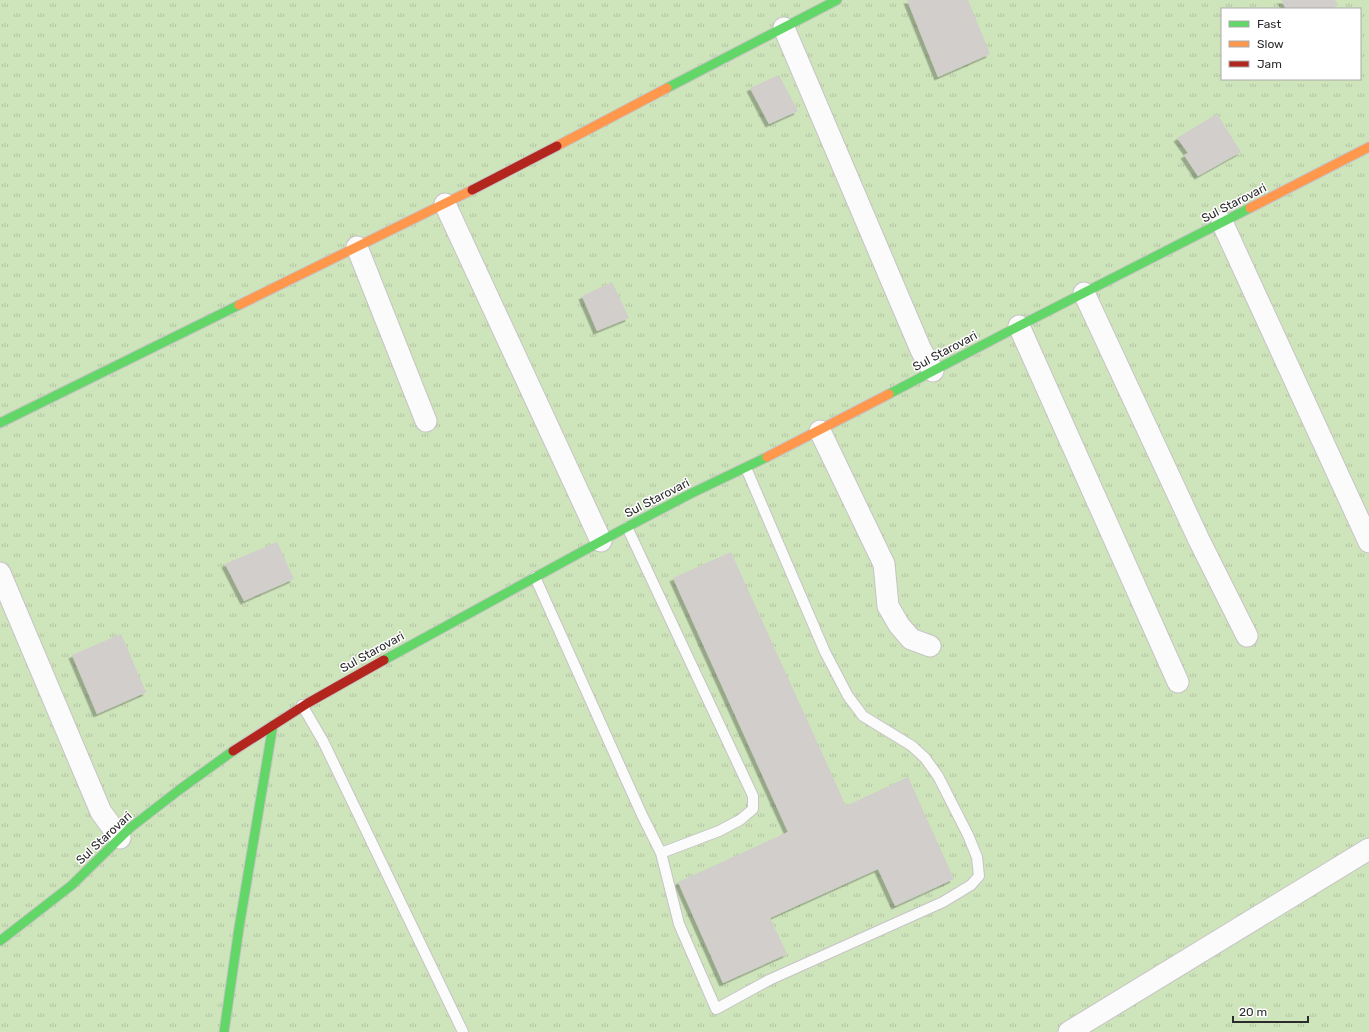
<svg xmlns="http://www.w3.org/2000/svg" width="1369" height="1032" viewBox="0 0 1369 1032" font-family="Rubik,sans-serif">
<style>
.park{fill:url(#park-tufts);fill-rule:evenodd}
.building{fill:#d1cecb;filter:url(#shadow)}
.lines{fill:none;stroke-linecap:round;stroke-linejoin:round}
.lane-casing{stroke:#c6c4c5;stroke-width:12}
.street-casing{stroke:#c6c4c5;stroke-width:23}
.fast-casing{stroke:#c6c4c5;stroke-width:11}
.slow-casing{stroke:#c6c4c5;stroke-width:11}
.jam-casing{stroke:#c6c4c5;stroke-width:11}
.lane{stroke:#fcfbfb;stroke-width:10}
.street{stroke:#fcfbfb;stroke-width:21}
.fast{stroke:#63d668;stroke-width:9}
.slow{stroke:#ff974d;stroke-width:9}
.jam{stroke:#b3261e;stroke-width:9}
.labels{text-anchor:middle;dominant-baseline:central;stroke-width:3;stroke-linejoin:round;paint-order:stroke}
.street-label{font-size:12px;fill:#2c2c2c;stroke:#fff}
</style>
<defs>
<pattern id="park-tufts" width="24" height="20" patternUnits="userSpaceOnUse"><rect width="24" height="20" fill="#cee4bb"/><path d="M3 7l-1-3M5 7V3M7 7l1-3M15 17l-1-3M17 17v-4M19 17l1-3" fill="none" stroke="#b1c4a1"/></pattern>
<filter id="shadow"><feDropShadow dx="-3.5" dy="3.5" stdDeviation="0" flood-color="#0004"/></filter>
</defs>
<rect width="100%" height="100%" fill="#eae6e2"/>
<path class="park" d="M0,0H1369V1032H0ZM1222,9H1360V79H1222Z"/>
<path class="building" d="M907,0H968L990,54L938,77Z
M1281,0H1335L1338,5L1332,9H1286Z
M779,75L798,111L769,124L750,88Z
M1217,114L1241,152L1198,176L1184,155L1188,153L1177,138Z
M612,282L629,318L597,331L582,296Z
M277,542L294,579L244,601L225,564Z
M731,552L846,806L908,777L954,879L895,906L878,869L770,918L787,954L723,983L678,882L788,832L673,578Z
M121,634L145,690L147,692L97,714L72,655Z"/>
<g class="lines">
<defs>
<path id="lane" d="M627,527L753,796V809L740,820L719,831L661,853
M535,577L642,815L661,853L679,924L716,1009L769,980L943,902L971,885L979,876L977,857L968,835L938,776L925,758L912,746L863,716L848,696L825,652L746,468
M302,705L323,741L463,1032"/>
<path id="street" d="M784,28L921,350L933,371
M445,204L601,541
M1222,222L1369,542
M357,247L426,421
M1084,293L1199,540L1247,636
M1019,326L1178,682
M820,431L884,564L888,606L899,625L911,639L930,646
M0,573L101,812L120,838
M1069,1032L1369,849"/>
<path id="fast" d="M667,88L837,0
M889,394L1019,326L1250,208
M0,423L239,305
M384,660L627,527L692,493L767,457
M0,941L72,885L130,828L179,790L233,751
M224,1032L239,928L273,725"/>
<path id="slow" d="M557,146L667,88
M1250,208L1369,147
M239,305L472,190
M767,457L889,394"/>
<path id="jam" d="M472,190L557,146
M233,751L308,703L384,660"/>
</defs>
<use href="#lane" class="lane-casing"/>
<use href="#street" class="street-casing"/>
<use href="#fast" class="fast-casing"/>
<use href="#slow" class="slow-casing"/>
<use href="#jam" class="jam-casing"/>
<use href="#lane" class="lane"/>
<use href="#street" class="street"/>
<use href="#fast" class="fast"/>
<use href="#slow" class="slow"/>
<use href="#jam" class="jam"/>
</g>
<g class="labels">
<g class="street-label">
<text transform="translate(1234 203) rotate(-27)">Sul Starovari</text>
<text transform="translate(945 351) rotate(-28)">Sul Starovari</text>
<text transform="translate(657 498) rotate(-27)">Sul Starovari</text>
<text transform="translate(372 652) rotate(-29)">Sul Starovari</text>
<text transform="translate(104 838) rotate(-43)">Sul Starovari</text>
</g>
</g>
<rect x="1221" y="8" width="140" height="72" fill="#ffffff" stroke="#ababab"/>
<rect x="1229" y="21" width="20" height="6" fill="#63d668" stroke="#ababab"/>
<text x="1257" y="28" font-size="12" fill="#2c2c2c">Fast</text>
<rect x="1229" y="41" width="20" height="6" fill="#ff974d" stroke="#ababab"/>
<text x="1257" y="48" font-size="12" fill="#2c2c2c">Slow</text>
<rect x="1229" y="61" width="20" height="6" fill="#b3261e" stroke="#ababab"/>
<text x="1257" y="68" font-size="12" fill="#2c2c2c">Jam</text>
<path d="M1233 1016v6h75v-6" fill="none" stroke="#2c2c2c" stroke-width="2"/>
<text x="1239" y="1016" font-size="12" fill="#2c2c2c" stroke="#ffffff" stroke-width="3" paint-order="stroke">20 m</text>
</svg>
